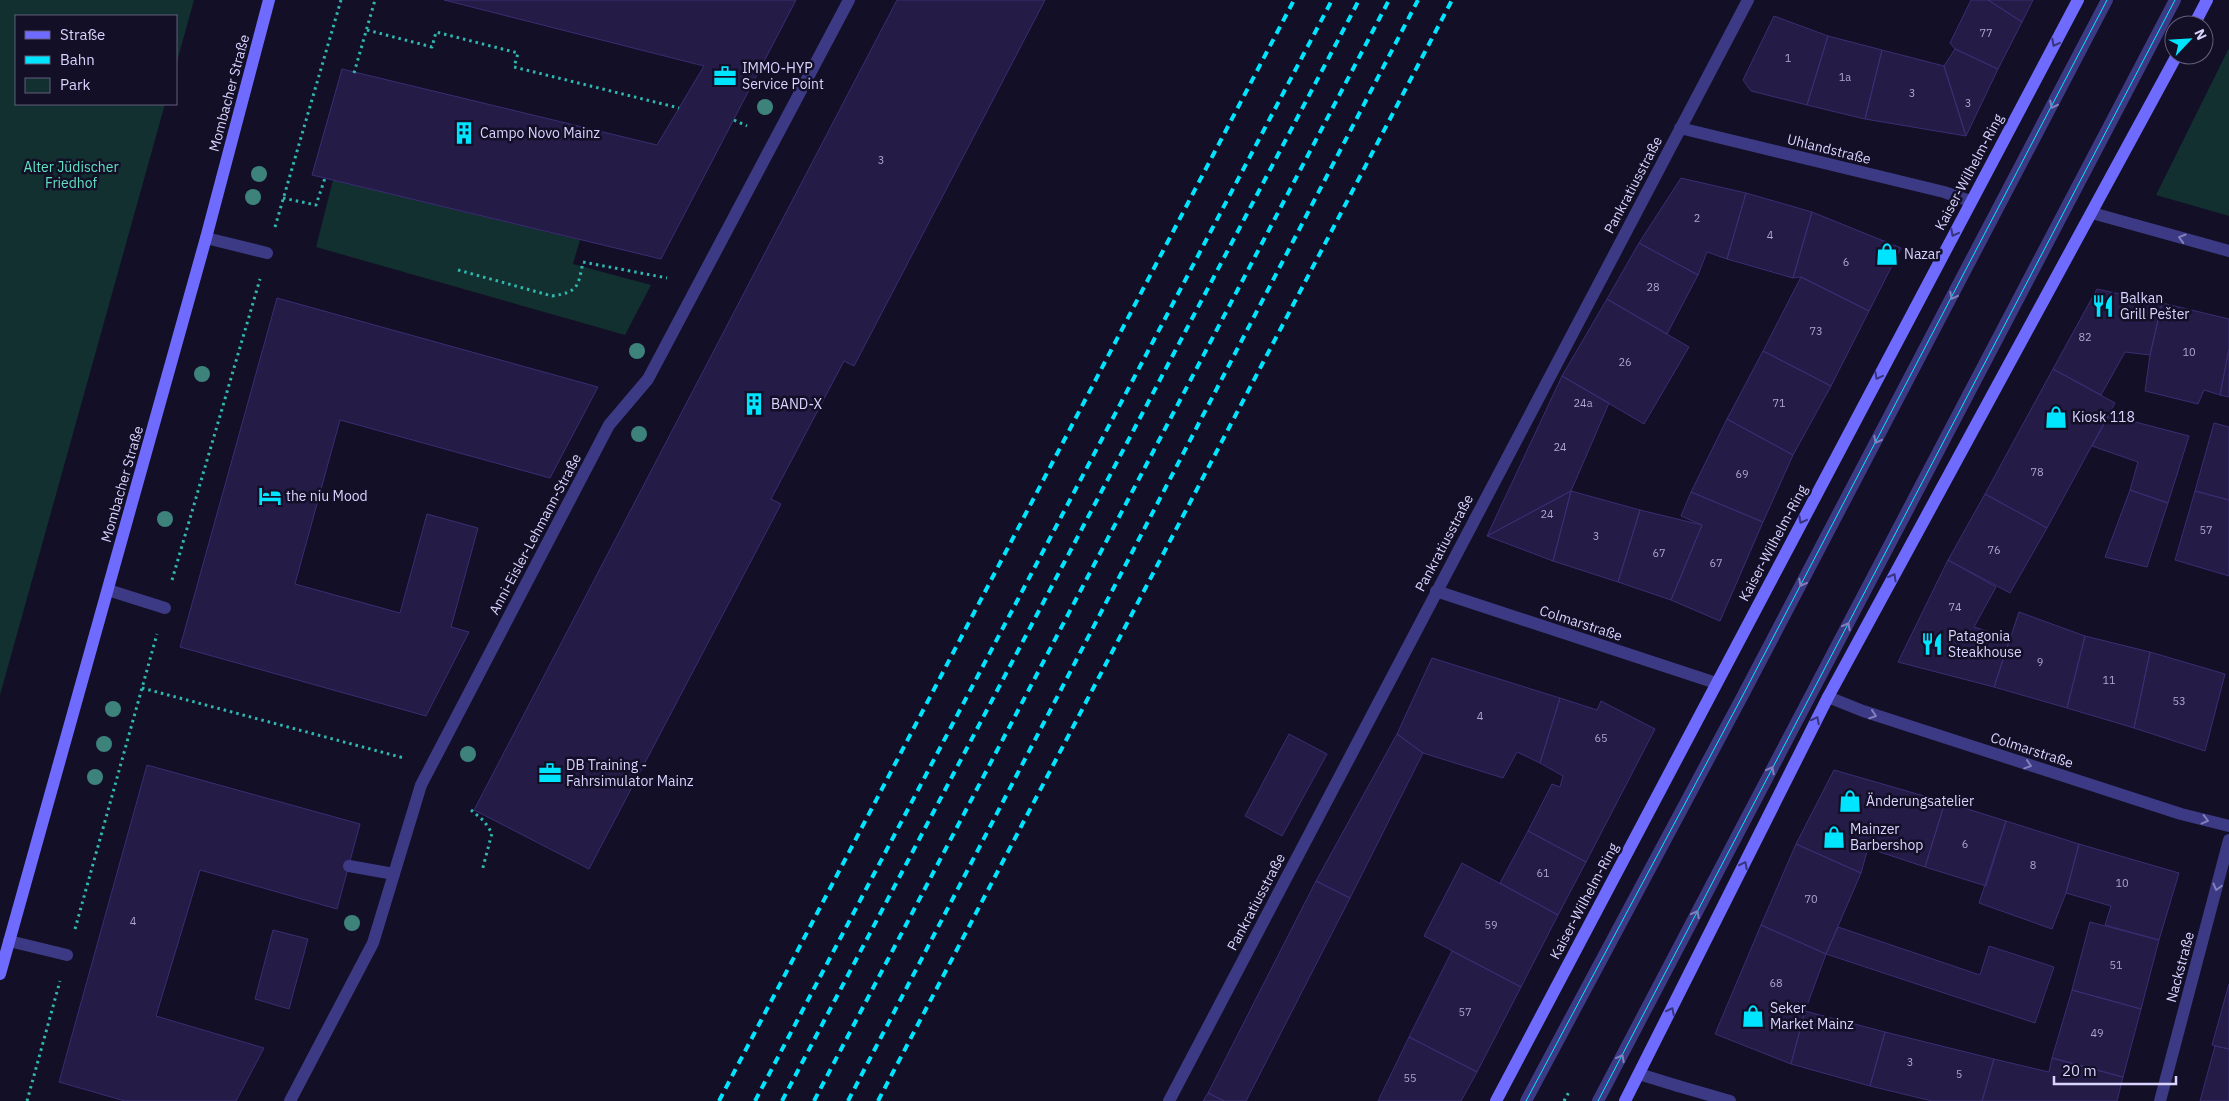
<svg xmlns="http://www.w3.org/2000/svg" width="2229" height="1101" viewBox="0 0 2229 1101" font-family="'IBM Plex Sans',sans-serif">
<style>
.green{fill:#12302f}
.building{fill:#241b47;stroke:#3b2d73}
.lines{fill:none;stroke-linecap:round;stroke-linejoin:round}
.path{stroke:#2fb8b0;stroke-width:3;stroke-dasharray:2.5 4;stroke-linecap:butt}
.lane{stroke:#3d3a85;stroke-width:12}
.street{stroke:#3d3a85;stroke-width:12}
.secondary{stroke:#6f6bff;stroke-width:12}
.tram{stroke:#00e5ff;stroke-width:1}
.rail{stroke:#00e5ff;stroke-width:4;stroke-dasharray:8 6;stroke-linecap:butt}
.tree{fill:#3d827b}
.oneway{stroke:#38347d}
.oneway2{stroke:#837fbc}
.labels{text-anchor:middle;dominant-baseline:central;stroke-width:5;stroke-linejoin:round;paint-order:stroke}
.number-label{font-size:11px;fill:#aca6d1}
.poi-label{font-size:14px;fill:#d9d4ff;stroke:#130f26;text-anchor:start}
.street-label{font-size:14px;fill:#d9d4ff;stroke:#130f26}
.park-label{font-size:14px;fill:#5fe0c0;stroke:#130f26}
</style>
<rect width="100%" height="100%" fill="#130f26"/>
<path class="green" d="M0,0H194L176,65V16H16V104H165L0,695Z
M2229,48V216L2156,195Z
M333,180L580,240L573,264L651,285L625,335L316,247Z"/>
<path class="building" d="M444,0H796L661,259L312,175L342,69L657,145L704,66Z
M897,0H1045L854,366L844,361L771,499L781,504L589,869L474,810Z
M1971,0H1988L2022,22L1998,69L1955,49L1950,43Z
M1988,0H2033L2022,22Z
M1774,16L1828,36L1807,105L1751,91L1743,80Z
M1828,36L1882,50L1865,119L1807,105Z
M1955,49L1998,69L1966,136L1944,66Z
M1882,50L1944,66L1966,136L1865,119Z
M1681,178L1746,193L1727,259L1707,252L1698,275L1639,243Z
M1746,193L1812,212L1793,278L1727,259Z
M1812,212L1901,248L1869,311L1801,277L1793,278Z
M1639,243L1698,275L1667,334L1607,299Z
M1801,277L1869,311L1831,386L1763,351Z
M2097,289L2162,303L2150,355L2125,352L2101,395L2053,369Z
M277,298L598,387L550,478L340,420L295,584L400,613L427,514L478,528L451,627L469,632L426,716L180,647Z
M1607,299L1689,347L1644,424L1562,376Z
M2162,303L2229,319V349L2220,395L2204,390L2198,404L2145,391L2150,355Z
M2229,349V397L2220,395Z
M1763,351L1831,386L1793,455L1727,419Z
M2053,369L2115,403L2047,528L1985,494Z
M1562,376L1609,403L1571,491L1487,536Z
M2109,415L2189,436L2168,503L2130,490L2138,462L2092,446Z
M1727,419L1793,455L1763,522L1691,492Z
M2214,423L2229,427V500L2195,491Z
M2130,490L2168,503L2147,567L2105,557Z
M1571,491L1553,561L1487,536Z
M1571,491L1640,510L1618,582L1553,561Z
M2195,491L2229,500V576L2175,560Z
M1691,492L1763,522L1720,621L1671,600L1702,525L1681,516Z
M1985,494L2047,528L2010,593L1948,560Z
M1640,510L1702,525L1671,600L1618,582Z
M1948,560L1996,587L1974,627L2010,638L1994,687L1898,662Z
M2019,612L2085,636L2067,708L1994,687Z
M2085,636L2150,652L2134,728L2067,708Z
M2150,652L2225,674L2205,751L2134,728Z
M1432,658L1560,698L1540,763L1517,752L1503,778L1423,753L1397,734Z
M1560,698L1597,710L1601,701L1655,729L1586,862L1528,831L1552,784L1560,787L1563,776L1540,763Z
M1289,734L1327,754L1282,836L1245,816Z
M1397,734L1423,753L1350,898L1316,881Z
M147,765L360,824L337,909L200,870L156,1016L264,1048L236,1101H125L59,1082Z
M1834,770L1945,802L1925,867L1868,848L1861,873L1796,844Z
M1945,802L2006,821L1986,886L1925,867Z
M2006,821L2079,844L2066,893L2052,929L1979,903Z
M1528,831L1586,862L1558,915L1500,883Z
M1796,844L1861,873L1826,954L1761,925Z
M2079,844L2179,873L2159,940L2105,925L2111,906L2066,893Z
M1462,863L1558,915L1521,987L1424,936Z
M1316,881L1350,898L1246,1101H1224L1208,1093Z
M2090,922L2159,940L2141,1009L2072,990Z
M1761,925L1826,954L1805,1011L1791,1064L1715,1034Z
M1838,927L1980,975L1989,946L2054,967L2035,1023L1826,954Z
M273,930L308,939L289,1009L255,999Z
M1452,951L1521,987L1477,1072L1409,1037Z
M2229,984V1049L2212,1045Z
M2072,990L2141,1009L2123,1077L2052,1058Z
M1805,1011L1885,1032L1870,1086L1791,1064Z
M1885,1032L1994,1059L1982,1101H1932L1870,1086Z
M1409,1037L1477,1072L1461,1101H1378Z
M2215,1046L2229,1049V1101H2200Z
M2052,1058L2123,1077L2117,1101H1982L1994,1059L2049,1072Z
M1208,1093L1224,1101H1203Z"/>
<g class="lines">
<path class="path" d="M367,30L432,47L436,32L518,53L514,67L679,108
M354,73L375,0
M734,120L747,126
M283,198L316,205L325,178
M275,227L341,0
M458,270L552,296C579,292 578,286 583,262L667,278
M172,580L260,279
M142,688L404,758
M471,810L484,821L492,833L482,871
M75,929L157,634
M27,1101L60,981
M1564,1101L1570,1090"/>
<path class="lane" d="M206,238L267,253
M108,590L165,608
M349,866L394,874
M9,941L67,955
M1639,1074L1678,1086
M1526,1101L1743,695L2107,0
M1598,1101L2175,0"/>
<path class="street" d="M1680,128L1944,192L1970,201
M2092,213L2229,251
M1436,591L1716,683
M1828,697L1863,711L2181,814L2229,826
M1678,1086L1730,1101
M290,1101L373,943L421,785L609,425L648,379L849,0
M1169,1101L1748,0
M2160,1101L2229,840"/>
<path class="secondary" d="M2194,25L2207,0
M0,974L206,238L269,0
M1496,1101L2078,0
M1625,1101L1828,697L2177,55"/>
<path class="tram" d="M1526,1101L1743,695L2107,0
M1598,1101L2175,0"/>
<path class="rail" d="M719,1101L1294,0
M755,1101L1332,0
M782,1101L1359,0
M814,1101L1389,0
M848,1101L1418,0
M878,1101L1452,0"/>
</g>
<g class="tree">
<circle cx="765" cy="107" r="8"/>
<circle cx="259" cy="174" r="8"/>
<circle cx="253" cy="197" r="8"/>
<circle cx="637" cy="351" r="8"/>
<circle cx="202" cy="374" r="8"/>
<circle cx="639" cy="434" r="8"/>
<circle cx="165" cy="519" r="8"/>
<circle cx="113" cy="709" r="8"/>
<circle cx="104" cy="744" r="8"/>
<circle cx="468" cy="754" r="8"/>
<circle cx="95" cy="777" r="8"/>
<circle cx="352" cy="923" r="8"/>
</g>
<defs><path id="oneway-chevron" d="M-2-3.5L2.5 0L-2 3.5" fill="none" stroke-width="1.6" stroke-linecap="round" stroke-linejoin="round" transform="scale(1.25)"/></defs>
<g class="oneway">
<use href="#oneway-chevron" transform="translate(2055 43) rotate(118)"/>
<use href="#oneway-chevron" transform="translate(1954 233) rotate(118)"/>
<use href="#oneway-chevron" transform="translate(1878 376) rotate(118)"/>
<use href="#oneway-chevron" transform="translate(1802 520) rotate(118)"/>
<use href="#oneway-chevron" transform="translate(1893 577) rotate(-61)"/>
<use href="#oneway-chevron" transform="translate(1816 720) rotate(-63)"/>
<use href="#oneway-chevron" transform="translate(1744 865) rotate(-63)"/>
<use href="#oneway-chevron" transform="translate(1671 1011) rotate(-63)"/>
</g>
<g class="oneway2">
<use href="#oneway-chevron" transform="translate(2053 105) rotate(117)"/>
<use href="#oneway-chevron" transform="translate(2182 238) rotate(-164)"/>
<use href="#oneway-chevron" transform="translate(1953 296) rotate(118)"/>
<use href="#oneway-chevron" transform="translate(1877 440) rotate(118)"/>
<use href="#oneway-chevron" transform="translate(1802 583) rotate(118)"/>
<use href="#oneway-chevron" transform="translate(1847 626) rotate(-62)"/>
<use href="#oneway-chevron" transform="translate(1873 715) rotate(18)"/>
<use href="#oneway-chevron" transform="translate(2028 765) rotate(18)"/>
<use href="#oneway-chevron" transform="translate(1771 770) rotate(-62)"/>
<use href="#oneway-chevron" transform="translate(2205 820) rotate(14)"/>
<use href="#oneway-chevron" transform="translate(2217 887) rotate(105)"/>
<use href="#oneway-chevron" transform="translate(1696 914) rotate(-62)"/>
<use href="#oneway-chevron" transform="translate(1621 1058) rotate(-62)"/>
</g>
<defs>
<symbol id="office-bare" viewBox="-9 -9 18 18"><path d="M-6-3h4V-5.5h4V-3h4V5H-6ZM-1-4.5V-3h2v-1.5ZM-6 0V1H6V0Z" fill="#00e5ff" stroke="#130f26" stroke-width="2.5" paint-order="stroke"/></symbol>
<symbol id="building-bare" viewBox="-9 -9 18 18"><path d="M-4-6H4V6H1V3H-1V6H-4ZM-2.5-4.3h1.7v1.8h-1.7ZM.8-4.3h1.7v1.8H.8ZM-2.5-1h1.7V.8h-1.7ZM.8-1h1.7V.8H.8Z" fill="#00e5ff" stroke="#130f26" stroke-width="2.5" paint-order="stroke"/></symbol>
<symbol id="shop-bare" viewBox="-9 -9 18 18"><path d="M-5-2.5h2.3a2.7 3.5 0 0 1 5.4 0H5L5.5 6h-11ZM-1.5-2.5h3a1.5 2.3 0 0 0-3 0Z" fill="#00e5ff" stroke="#130f26" stroke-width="2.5" paint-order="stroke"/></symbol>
<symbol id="restaurant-bare" viewBox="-9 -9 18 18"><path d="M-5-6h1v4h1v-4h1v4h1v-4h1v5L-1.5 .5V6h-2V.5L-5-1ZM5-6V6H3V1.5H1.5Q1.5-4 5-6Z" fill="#00e5ff" stroke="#130f26" stroke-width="2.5" paint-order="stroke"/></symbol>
<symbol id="hotel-bare" viewBox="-9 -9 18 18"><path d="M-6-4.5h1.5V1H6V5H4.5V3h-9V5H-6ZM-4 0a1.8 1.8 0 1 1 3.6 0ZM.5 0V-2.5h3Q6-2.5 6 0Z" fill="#00e5ff" stroke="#130f26" stroke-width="2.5" paint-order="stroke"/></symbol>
</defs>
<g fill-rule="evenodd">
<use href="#office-bare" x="709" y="60" width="32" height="32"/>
<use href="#building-bare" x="448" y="117" width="32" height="32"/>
<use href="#shop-bare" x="1871" y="238" width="32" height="32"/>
<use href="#restaurant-bare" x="2087" y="290" width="32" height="32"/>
<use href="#building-bare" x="738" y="388" width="32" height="32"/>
<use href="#shop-bare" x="2040" y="401" width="32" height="32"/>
<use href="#hotel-bare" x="254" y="480" width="32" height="32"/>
<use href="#restaurant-bare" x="1916" y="628" width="32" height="32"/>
<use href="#office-bare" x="534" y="757" width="32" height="32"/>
<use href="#shop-bare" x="1834" y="785" width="32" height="32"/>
<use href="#shop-bare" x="1818" y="821" width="32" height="32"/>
<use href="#shop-bare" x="1737" y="1000" width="32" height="32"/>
</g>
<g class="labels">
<g class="number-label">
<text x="1986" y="33">77</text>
<text x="1788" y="58">1</text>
<text x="1845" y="77">1a</text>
<text x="1912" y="93">3</text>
<text x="1968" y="103">3</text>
<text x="881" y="160">3</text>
<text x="1697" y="218">2</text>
<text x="1770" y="235">4</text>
<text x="1846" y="262">6</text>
<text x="1653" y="287">28</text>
<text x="1816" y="331">73</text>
<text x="2085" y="337">82</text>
<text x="2189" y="352">10</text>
<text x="1625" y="362">26</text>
<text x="1583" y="403">24a</text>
<text x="1779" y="403">71</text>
<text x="1560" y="447">24</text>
<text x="2037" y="472">78</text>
<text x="1742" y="474">69</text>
<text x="1547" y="514">24</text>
<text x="2206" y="530">57</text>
<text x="1596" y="536">3</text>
<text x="1994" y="550">76</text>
<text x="1659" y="553">67</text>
<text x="1716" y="563">67</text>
<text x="1955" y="607">74</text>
<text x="2040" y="662">9</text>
<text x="2109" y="680">11</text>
<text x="2179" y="701">53</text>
<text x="1480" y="716">4</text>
<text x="1601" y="738">65</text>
<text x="1965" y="844">6</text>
<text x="2033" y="865">8</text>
<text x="1543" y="873">61</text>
<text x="2122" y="883">10</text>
<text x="1811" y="899">70</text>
<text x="133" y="921">4</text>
<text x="1491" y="925">59</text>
<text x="2116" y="965">51</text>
<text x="1776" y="983">68</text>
<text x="1465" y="1012">57</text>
<text x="2097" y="1033">49</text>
<text x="1910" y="1062">3</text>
<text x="1959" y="1074">5</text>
<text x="1410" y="1078">55</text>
</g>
<g class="poi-label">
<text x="742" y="68">IMMO-HYP<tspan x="742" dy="16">Service Point</tspan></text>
<text x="480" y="133">Campo Novo Mainz</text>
<text x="1904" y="254">Nazar</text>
<text x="2120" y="298">Balkan<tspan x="2120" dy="16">Grill Pešter</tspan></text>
<text x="771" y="404">BAND-X</text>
<text x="2072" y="417">Kiosk 118</text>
<text x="286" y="496">the niu Mood</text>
<text x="1948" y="636">Patagonia<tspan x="1948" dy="16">Steakhouse</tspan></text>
<text x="566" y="765">DB Training -<tspan x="566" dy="16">Fahrsimulator Mainz</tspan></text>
<text x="1866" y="801">Änderungsatelier</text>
<text x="1850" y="829">Mainzer<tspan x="1850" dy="16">Barbershop</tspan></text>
<text x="1770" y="1008">Seker<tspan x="1770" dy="16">Market Mainz</tspan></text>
</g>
<g class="street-label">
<text transform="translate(229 93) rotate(-75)">Mombacher Straße</text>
<text transform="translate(1829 149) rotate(14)">Uhlandstraße</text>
<text transform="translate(1969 172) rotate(-62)">Kaiser-Wilhelm-Ring</text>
<text transform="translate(1633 185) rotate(-62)">Pankratiusstraße</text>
<text transform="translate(122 484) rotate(-74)">Mombacher Straße</text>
<text transform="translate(535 534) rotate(-62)">Anni-Eisler-Lehmann-Straße</text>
<text transform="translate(1444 543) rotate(-62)">Pankratiusstraße</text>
<text transform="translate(1773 543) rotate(-62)">Kaiser-Wilhelm-Ring</text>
<text transform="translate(1581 623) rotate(18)">Colmarstraße</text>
<text transform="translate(2032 750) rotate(18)">Colmarstraße</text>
<text transform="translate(1584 901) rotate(-62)">Kaiser-Wilhelm-Ring</text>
<text transform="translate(1256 902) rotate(-62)">Pankratiusstraße</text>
<text transform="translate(2180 967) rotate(-75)">Nackstraße</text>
</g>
<g class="park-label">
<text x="71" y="167">Alter Jüdischer<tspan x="71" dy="16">Friedhof</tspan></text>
</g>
</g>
<rect x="15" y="15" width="162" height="90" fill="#130f26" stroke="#625e7d"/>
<rect x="25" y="31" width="25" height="8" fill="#6f6bff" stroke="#625e7d"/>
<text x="60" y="40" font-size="15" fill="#d9d4ff">Straße</text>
<rect x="25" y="56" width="25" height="8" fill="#00e5ff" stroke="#625e7d"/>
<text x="60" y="65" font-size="15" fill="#d9d4ff">Bahn</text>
<rect x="25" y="78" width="25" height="15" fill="#12302f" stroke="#625e7d"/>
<text x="60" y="90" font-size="15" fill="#d9d4ff">Park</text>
<g transform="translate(2189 40) rotate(65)"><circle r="24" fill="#130f26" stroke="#625e7d"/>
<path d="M0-4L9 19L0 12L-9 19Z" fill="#00e5ff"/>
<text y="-8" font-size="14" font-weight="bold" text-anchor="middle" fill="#d9d4ff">N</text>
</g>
<path d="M2054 1076v8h122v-8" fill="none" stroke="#d9d4ff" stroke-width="2.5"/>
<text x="2062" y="1076" font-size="15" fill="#d9d4ff" stroke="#130f26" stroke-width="4" paint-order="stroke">20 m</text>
</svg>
